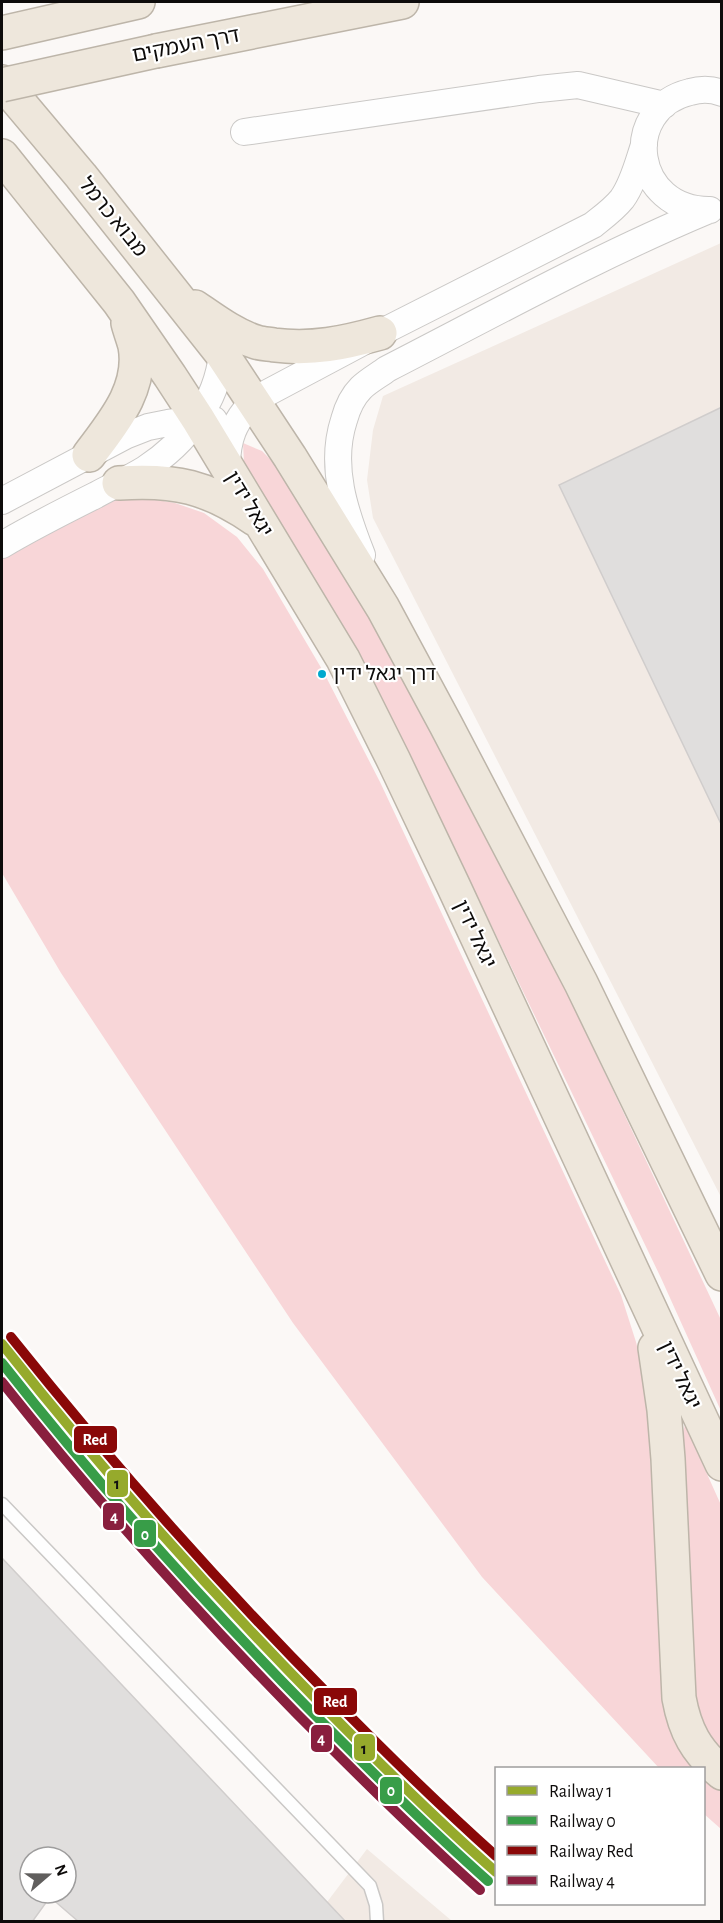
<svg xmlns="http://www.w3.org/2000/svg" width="723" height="1923" viewBox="0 0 723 1923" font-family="'Alegreya Sans','Noto Sans Hebrew',sans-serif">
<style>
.built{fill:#f2eae4}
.green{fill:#f8d6d8}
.building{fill:#e0dedd;stroke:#d0cdcc;stroke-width:1.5;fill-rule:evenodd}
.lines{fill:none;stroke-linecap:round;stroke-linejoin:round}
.lane-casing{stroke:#cac8c6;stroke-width:15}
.street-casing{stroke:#cac8c6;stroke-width:28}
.highway-casing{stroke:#bdb5a9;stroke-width:36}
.lane{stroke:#fefefe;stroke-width:12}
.street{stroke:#fefefe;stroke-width:26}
.highway{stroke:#eee7dc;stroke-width:33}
.highway-bridge-casing{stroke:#bdb5a9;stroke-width:36;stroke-linecap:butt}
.highway-bridge{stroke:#eee7dc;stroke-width:33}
.rail-1-casing{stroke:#fff;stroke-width:15}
.rail-2-casing{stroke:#fff;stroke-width:15}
.rail-3-casing{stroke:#fff;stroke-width:15}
.rail-4-casing{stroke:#fff;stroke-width:15}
.rail-1{stroke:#96aa2c;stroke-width:10}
.rail-2{stroke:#389d48;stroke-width:10}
.rail-3{stroke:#8a0808;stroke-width:10}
.rail-4{stroke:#891f3e;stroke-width:10}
.bus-dot{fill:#00a9ce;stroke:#fff;stroke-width:2}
.labels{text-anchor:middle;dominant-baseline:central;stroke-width:4.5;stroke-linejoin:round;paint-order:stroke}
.bus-label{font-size:20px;fill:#0d0b0a;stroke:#fff;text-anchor:start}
.street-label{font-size:21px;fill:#0d0b0a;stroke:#fff}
.line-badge{stroke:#fff;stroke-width:2}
.badge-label{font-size:16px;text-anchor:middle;font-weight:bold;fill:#fff}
.pale-badge-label{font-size:16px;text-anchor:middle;font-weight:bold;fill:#111}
</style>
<rect width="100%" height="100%" fill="#fbf8f6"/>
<path class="built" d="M721,243V1197L373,518L367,480L373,430L383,396Z
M367,1849L452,1921L312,1922Z"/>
<path class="green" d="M243,443L262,451L280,469L368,614L458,776L563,984L721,1320V1411L661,1278L376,686L341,622L244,463Z
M140,497L175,503L204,513L237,537L263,569L323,671L380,782L621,1295L636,1342L646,1383L663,1680L679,1743L693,1768H659L482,1577L293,1323L61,973L2,873V559L13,550L110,501Z
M685,1425L721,1505V1759L692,1712L677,1452Z
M704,1780L709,1785L721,1791V1829L704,1814Z"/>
<path class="building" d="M722,407V826L559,485Z
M2,1558L346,1922H79L50,1897L32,1922H2ZM30,1857H66V1893H30Z"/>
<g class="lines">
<defs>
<path id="lane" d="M2,1504L370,1886L376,1905L377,1922"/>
<path id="street" d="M244,132L539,89L578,85L664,105
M710,210C633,211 619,109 690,92C700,89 712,89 722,93
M227,467C227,438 234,422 254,400L380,333L593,225C603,217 614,209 622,199C633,184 638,163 644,145
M2,501L125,436L148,427L168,423L198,419L214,420
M2,545C32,527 64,511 96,495C112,486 129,479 145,469C185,443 217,403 222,354
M362,555C345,512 329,466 344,420C347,409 352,397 361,388C368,381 379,375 387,369C494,314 599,256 709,210"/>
<path id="highway" d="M2,33L138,2
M156,51L402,2
M2,82L81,176L222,354L290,457L383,608L446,725L581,983L722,1274
M2,156L119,302L170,376L198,419L343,659L394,761L453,885L722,1464
M195,307C214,320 234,335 256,342C262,344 268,344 274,345C312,350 344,343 380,333
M89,455C112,424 143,389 135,346C133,338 130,331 128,323
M119,483C175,479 208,487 255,519
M655,1348L664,1410L668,1459L679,1698C685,1731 696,1751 722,1773"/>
</defs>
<use href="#lane" class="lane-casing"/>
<use href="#street" class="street-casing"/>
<use href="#highway" class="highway-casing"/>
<use href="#lane" class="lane"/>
<use href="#street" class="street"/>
<use href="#highway" class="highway"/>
<defs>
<path id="highway-bridge" d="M2,85L156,51"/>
</defs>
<use href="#highway-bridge" class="highway-bridge-casing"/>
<use href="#highway-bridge" class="highway-bridge"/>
<defs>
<path id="rail-1" d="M2,1344C101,1469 207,1588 319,1702C376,1760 434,1818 496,1872"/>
<path id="rail-2" d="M2,1363C97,1484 200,1598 308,1708C367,1767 426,1826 488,1881"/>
<path id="rail-3" d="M11,1337C111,1462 217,1582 330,1696C384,1751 439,1805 496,1856"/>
<path id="rail-4" d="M2,1382C94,1498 193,1608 297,1714C357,1774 417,1834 480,1890"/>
</defs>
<use href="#rail-1" class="rail-1-casing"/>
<use href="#rail-2" class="rail-2-casing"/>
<use href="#rail-3" class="rail-3-casing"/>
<use href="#rail-4" class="rail-4-casing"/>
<use href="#rail-1" class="rail-1"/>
<use href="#rail-2" class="rail-2"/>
<use href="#rail-3" class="rail-3"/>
<use href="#rail-4" class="rail-4"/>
</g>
<circle class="bus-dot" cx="322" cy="674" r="5"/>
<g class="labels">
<g class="bus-label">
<text x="333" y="674">דרך יגאל ידין</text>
</g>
<g class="street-label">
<text transform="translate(186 45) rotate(-11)">דרך העמקים</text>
<text transform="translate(113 217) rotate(51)">מבוא כרמל</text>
<text transform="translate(249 504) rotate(59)">יגאל ידין</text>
<text transform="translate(475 934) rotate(65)">יגאל ידין</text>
<text transform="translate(680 1375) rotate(65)">יגאל ידין</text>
</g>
</g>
<g class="line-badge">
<rect x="73" y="1425" width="45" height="29" rx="6" fill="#8a0808"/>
<rect x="106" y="1469" width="23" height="29" rx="6" fill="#96aa2c"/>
<rect x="102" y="1502" width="23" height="29" rx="6" fill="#891f3e"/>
<rect x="133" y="1519" width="24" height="29" rx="6" fill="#389d48"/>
<rect x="313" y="1687" width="45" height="29" rx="6" fill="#8a0808"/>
<rect x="310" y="1724" width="23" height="29" rx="6" fill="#891f3e"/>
<rect x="353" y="1733" width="23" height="29" rx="6" fill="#96aa2c"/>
<rect x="379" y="1776" width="24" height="29" rx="6" fill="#389d48"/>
</g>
<g class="badge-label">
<text x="95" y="1445">Red</text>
<text x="114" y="1522">4</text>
<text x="145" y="1540">0</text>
<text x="335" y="1707">Red</text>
<text x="321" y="1744">4</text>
<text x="391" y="1796">0</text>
</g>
<g class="pale-badge-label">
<text x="117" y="1489">1</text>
<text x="364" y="1754">1</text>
</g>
<rect width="723" height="1923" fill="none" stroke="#0d0b0a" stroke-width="6"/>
<rect x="495" y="1767" width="210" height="138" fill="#ffffff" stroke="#9e9d9d" stroke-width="1.5"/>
<rect x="507" y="1786" width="30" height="9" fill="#96aa2c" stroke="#9e9d9d" stroke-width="1.5"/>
<text x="549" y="1797" font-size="18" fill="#0d0b0a">Railway 1</text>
<rect x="507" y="1816" width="30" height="9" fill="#389d48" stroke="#9e9d9d" stroke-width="1.5"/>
<text x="549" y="1827" font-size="18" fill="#0d0b0a">Railway 0</text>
<rect x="507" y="1846" width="30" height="9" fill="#8a0808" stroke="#9e9d9d" stroke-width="1.5"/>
<text x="549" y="1857" font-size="18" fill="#0d0b0a">Railway Red</text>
<rect x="507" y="1876" width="30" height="9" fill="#891f3e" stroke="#9e9d9d" stroke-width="1.5"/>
<text x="549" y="1887" font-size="18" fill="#0d0b0a">Railway 4</text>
<g transform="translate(48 1875) rotate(70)"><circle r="28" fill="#ffffff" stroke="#9e9d9d" stroke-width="1.5"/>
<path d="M0-4.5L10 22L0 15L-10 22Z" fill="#605e5d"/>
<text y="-9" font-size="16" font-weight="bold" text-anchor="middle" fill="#0d0b0a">N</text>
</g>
</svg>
